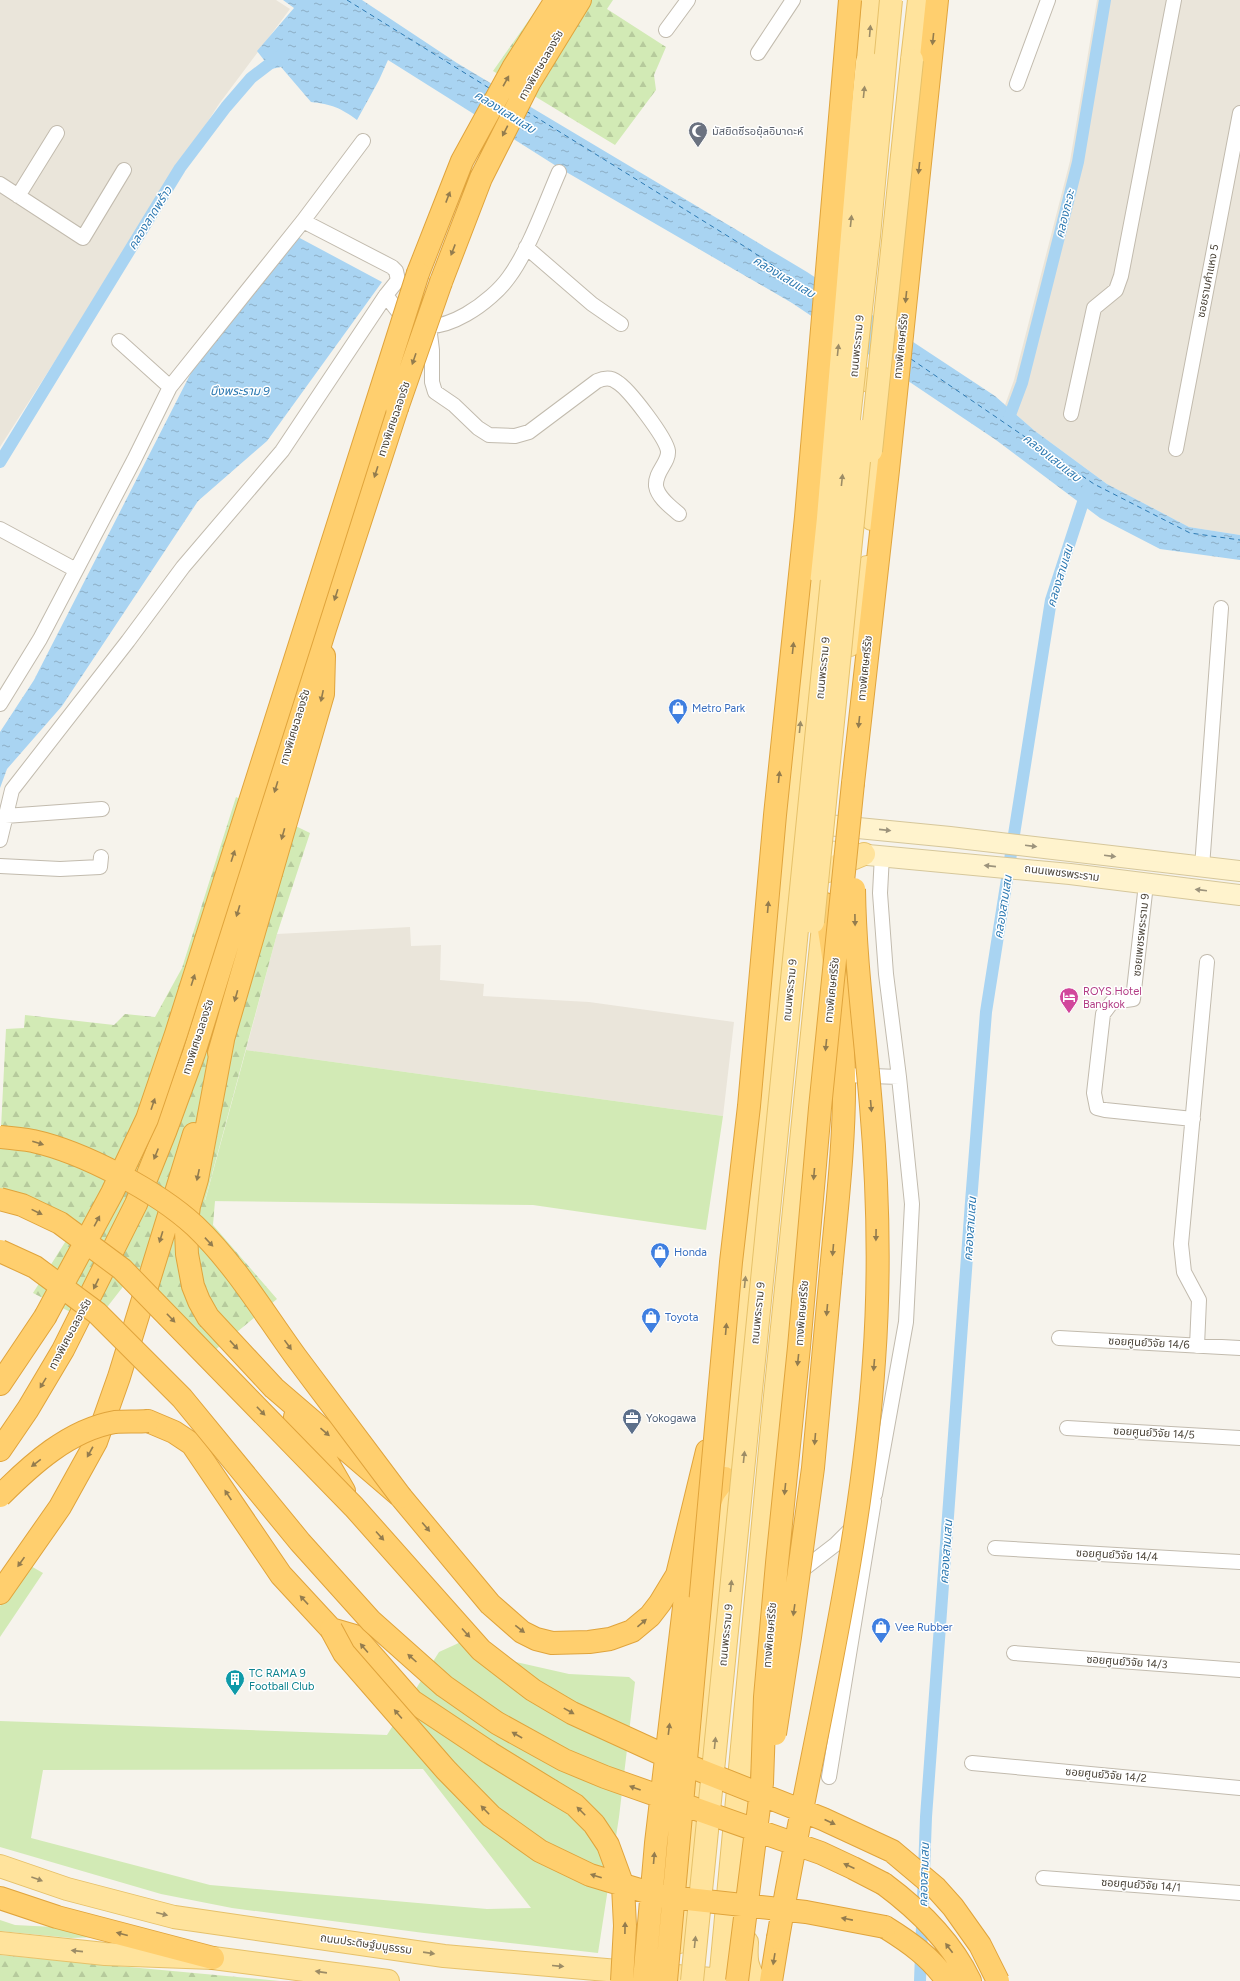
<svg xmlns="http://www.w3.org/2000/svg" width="1240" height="1981" viewBox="0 0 1240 1981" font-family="Figtree,'Noto Sans Thai',sans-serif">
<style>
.residential{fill:#eae5da}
.green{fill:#d2eab5;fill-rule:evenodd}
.forest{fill:url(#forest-firs)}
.water{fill:url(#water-ripples)}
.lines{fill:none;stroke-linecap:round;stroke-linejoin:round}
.canal{stroke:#a9d4f2;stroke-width:12}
.ferry{stroke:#2e7ab2;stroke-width:1;stroke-dasharray:5 4;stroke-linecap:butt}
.street-casing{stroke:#c2bbae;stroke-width:16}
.secondary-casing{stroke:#d6c79b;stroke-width:22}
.primary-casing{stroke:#e6c16a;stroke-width:24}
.highway-casing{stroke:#e0a43c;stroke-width:24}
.street{stroke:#fff;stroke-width:14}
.secondary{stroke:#fff3cd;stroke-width:20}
.primary{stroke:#ffe39c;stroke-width:22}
.highway{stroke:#ffcf6e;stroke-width:22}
.primary-bridge-casing{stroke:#e6c16a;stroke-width:24;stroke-linecap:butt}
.highway-bridge-casing{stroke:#e0a43c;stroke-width:24;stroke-linecap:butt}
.primary-bridge{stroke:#ffe39c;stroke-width:22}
.highway-bridge{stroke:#ffcf6e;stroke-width:22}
.oneway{fill:#9c8c66}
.oneway2{fill:#937c4e}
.oneway3{fill:#9c937c}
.labels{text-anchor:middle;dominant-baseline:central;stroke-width:3;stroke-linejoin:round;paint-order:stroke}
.street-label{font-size:11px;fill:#4b4439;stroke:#fff}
.worship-label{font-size:11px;fill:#5b616d;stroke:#fff;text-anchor:start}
.shop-label{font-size:11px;fill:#366cbe;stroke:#fff;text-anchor:start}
.hotel-label{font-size:11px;fill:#b23c85;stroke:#fff;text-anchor:start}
.service-label{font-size:11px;fill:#4e5e75;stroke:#fff;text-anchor:start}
.culture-label{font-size:11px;fill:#0d838f;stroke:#fff;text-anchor:start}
.water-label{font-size:12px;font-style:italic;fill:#2e7ab2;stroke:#fff}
</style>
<defs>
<pattern id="forest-firs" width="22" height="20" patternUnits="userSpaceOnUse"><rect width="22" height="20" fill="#d2eab5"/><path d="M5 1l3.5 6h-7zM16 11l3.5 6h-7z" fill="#b6ca9c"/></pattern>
<pattern id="water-ripples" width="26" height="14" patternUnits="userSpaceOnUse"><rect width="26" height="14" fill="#a9d4f2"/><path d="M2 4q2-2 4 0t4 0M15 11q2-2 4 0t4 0" fill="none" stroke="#8caec5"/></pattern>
</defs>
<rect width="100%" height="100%" fill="#f6f3ec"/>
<path class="residential" d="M0,0H276L290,9L219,104L0,447Z
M1097,0H1240V535L1189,527L1107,484L1035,431L1005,405L1014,380L1070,161Z
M410,927L411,946L441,945L440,980L484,984L483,996L589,1002L734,1022L723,1116L246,1050L277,934Z"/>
<path class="green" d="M246,1050L723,1116L706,1230L533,1205L205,1201Z
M29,1565L43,1573L0,1637V1606Z
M474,1636L516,1662L569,1674L629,1677L635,1682L619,1817L598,1953L424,1933L232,1908L161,1894L0,1847V1721L387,1735L439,1652ZM423,1769L531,1908L487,1909L210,1885L31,1838L43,1770Z
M0,1920L15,1925L54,1927L97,1937L71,1938L0,1931Z"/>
<path class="forest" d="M543,0H613L607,9L666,47L654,75L656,90L615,145L493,71Z
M236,797L310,833L277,934L205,1200L215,1201L213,1225L277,1299L214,1351L136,1270L94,1324L33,1293L74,1228L0,1193V1129L1,1128L6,1029L24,1028L25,1015L114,1025L125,1014L155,1017L182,968Z
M0,1955L280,1981H0Z"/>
<path class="water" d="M283,0H362L457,63L807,272L995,396L1035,431L1107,484L1189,527L1240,535V560L1160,549L1100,518L996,440L792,303L561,169L388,60L379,80L357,120C341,108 331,104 311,102L281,67L271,69L257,51L294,8Z
M296,236L382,282L267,441L198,501L62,706L7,769L0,788V732L34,680L196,363Z"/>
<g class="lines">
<path class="canal" d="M1007,423L1022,383L1078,162L1105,0
M0,462L180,168L226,107L251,78L281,55
M920,1981L926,1817L971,1202L986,1012L1051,600L1087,490"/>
<path class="ferry" d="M347,0L489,88
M526,111L747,248L814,293
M911,359L1094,484L1190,533L1240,540"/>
<defs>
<path id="street" d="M666,30L688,0
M758,53L793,0
M1017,84L1048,0
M0,184L83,238L124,170
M18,196L57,133
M526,247L592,304L621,324
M386,295C394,306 401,318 413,323C444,337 492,301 509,277C529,250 545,204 559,172
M429,326L432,350V382L435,392L454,405L478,428L489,435L515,436L529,432L597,381C604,378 611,377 617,382C629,389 666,438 668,451C669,463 655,471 656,486C658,498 671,507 679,514
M119,341L170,387L303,221L363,141
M1071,414L1094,308L1116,290L1121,276L1174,0
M1176,449L1240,113
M0,529L76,570
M0,704L40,639L134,460L170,387
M5,816L102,809
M0,840L12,790L128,641L183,567L282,451L386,295L398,280L396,271L392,267L303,221
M0,866L60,869L100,867L101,857
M1202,867L1221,608
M1146,884L1133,999L1112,1002L1103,1014L1094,1093L1097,1108L1105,1110L1193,1119
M844,1075L899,1077
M1059,1338L1240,1348
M1197,1346L1199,1300L1184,1272L1181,1244L1207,962
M1067,1428L1240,1438
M995,1548L1240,1562
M797,1574L836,1544L857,1523L875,1494L906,1322L912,1204L899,1077L886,974L880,893L882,855
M1014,1653L1240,1670
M972,1763L1240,1788
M829,1777L874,1501
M1043,1878L1240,1893"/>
<path id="secondary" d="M807,823L950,837L1240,871
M804,849L1070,874L1240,895"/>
<path id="primary" d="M912,60L919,0
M867,62L873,0
M835,379C849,374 861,377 874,383L883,403L872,519
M850,645L865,586L867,567
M828,871L840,864L864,854
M0,1866L67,1889L174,1917L444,1956L735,1981
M680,1942L806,657L816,570
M747,1942C746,1959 746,1967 756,1981
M0,1943L105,1954L213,1958L388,1981
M720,1981L775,1396L824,916"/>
<path id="highway" d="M418,273L462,161L513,68L556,0
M441,282L481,178L529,83L580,0
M853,783L888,470L937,0
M825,904C834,961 843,1016 844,1074C845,1139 837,1206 831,1271
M223,1040L197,1179L189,1206L186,1230L187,1254L193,1286L199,1301L208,1317L274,1388L401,1497L490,1604L522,1632L536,1639L552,1643L589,1642L610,1639L632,1631L650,1616L660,1603L677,1575L707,1451
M219,1053L323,694L324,656
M0,1384L45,1317
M295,1417L325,1458L344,1491
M148,1421L174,1432L192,1444L281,1575L331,1629L355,1636L412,1701L490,1753L550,1790
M0,1450L28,1409L63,1350L136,1204L165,1132L194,1053L325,629L397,408
M708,1507L714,1493L725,1478
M0,1593L60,1507L96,1442L119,1377L194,1134
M684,1607L690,1560
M884,1884C919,1910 951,1941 970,1981
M0,1898L57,1917L213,1958
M885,1927C909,1942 931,1957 947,1981
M771,1981L778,1938"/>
</defs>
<use href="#street" class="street-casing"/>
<use href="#secondary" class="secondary-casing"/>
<use href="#primary" class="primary-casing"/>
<use href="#highway" class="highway-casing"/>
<use href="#street" class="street"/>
<use href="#secondary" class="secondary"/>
<use href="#primary" class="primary"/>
<use href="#highway" class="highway"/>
<defs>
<path id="primary-bridge" d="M871,451L912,60
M816,570L867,62
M813,922L862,431
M692,1981L838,519L869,236L891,0"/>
<path id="highway-bridge" d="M397,408L441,282
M0,1137C11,1138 22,1139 33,1141C83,1152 157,1191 195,1226C235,1264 264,1313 296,1357C331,1404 366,1451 401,1497
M0,1199L22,1205L60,1223L122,1269L354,1507L481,1650L533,1690L572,1713L679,1762L823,1819L892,1851L936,1888L953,1907L980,1945L998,1981
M0,1251L35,1267L97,1313L182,1398L300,1542L371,1621L444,1686L497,1723L564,1760L605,1777L821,1853L853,1868L884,1884
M45,1317L112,1193L147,1119L176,1034L418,273
M0,1496C31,1465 69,1430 115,1422C125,1421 137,1422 148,1421
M331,1629L344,1653L446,1770L491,1816L540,1851L590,1875L660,1896L806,1912L885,1927
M775,1734L790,1637L813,1468L831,1271
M550,1790L575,1805L594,1824L608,1845L623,1886L625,1926L622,1981
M778,1938C811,1746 861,1556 874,1361C880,1278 878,1188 871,1106C865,1033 855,961 854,889
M644,1981L656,1843L684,1607
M666,1981L731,1262L749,1106L775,815L806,517L850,0
M737,1981L762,1783L765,1697L777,1563L799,1347L820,1108L853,783"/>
</defs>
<use href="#primary-bridge" class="primary-bridge-casing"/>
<use href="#highway-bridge" class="highway-bridge-casing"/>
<use href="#primary-bridge" class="primary-bridge"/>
<use href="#highway-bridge" class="highway-bridge"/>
</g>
<defs><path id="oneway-solid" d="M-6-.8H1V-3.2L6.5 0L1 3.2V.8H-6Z"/></defs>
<g class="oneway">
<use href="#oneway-solid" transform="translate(870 31) rotate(-85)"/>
<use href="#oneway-solid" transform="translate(864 92) rotate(-84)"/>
<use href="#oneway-solid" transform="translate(851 221) rotate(-84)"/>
<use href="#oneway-solid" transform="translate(838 350) rotate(-84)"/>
<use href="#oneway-solid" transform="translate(842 480) rotate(-84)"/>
<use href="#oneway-solid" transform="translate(800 727) rotate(-84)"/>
<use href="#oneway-solid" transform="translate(745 1282) rotate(-84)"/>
<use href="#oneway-solid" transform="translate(744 1457) rotate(-84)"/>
<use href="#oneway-solid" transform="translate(731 1586) rotate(-84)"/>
<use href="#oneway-solid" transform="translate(715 1743) rotate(-84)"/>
<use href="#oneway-solid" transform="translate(37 1879) rotate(20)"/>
<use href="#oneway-solid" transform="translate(162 1914) rotate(14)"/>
<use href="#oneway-solid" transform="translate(695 1942) rotate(-84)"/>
<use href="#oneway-solid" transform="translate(77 1951) rotate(-174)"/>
<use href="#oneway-solid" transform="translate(429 1953) rotate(8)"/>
<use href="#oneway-solid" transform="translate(558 1966) rotate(5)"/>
<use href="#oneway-solid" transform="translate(321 1972) rotate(-172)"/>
</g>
<g class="oneway2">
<use href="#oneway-solid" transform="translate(933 39) rotate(96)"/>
<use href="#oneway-solid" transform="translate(506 81) rotate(-61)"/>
<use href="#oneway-solid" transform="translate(505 131) rotate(117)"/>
<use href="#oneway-solid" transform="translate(919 168) rotate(96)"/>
<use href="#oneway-solid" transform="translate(448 197) rotate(-69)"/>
<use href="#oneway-solid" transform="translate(453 250) rotate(111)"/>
<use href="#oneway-solid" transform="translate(906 297) rotate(96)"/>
<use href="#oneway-solid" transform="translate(414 359) rotate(109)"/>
<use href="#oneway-solid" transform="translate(376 472) rotate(108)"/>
<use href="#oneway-solid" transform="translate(336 595) rotate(108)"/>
<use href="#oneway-solid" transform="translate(793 648) rotate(-84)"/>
<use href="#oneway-solid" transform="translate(322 696) rotate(102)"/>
<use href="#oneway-solid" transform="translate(859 722) rotate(96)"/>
<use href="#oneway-solid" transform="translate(779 777) rotate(-84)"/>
<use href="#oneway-solid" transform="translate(276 787) rotate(107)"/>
<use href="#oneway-solid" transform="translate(283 834) rotate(106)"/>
<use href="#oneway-solid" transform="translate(233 856) rotate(-72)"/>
<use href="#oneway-solid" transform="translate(768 907) rotate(-85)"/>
<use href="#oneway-solid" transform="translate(238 911) rotate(107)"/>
<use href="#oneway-solid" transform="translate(855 920) rotate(89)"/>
<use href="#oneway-solid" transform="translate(193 980) rotate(-72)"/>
<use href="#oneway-solid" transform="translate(236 996) rotate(106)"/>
<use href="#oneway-solid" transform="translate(826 1045) rotate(96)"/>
<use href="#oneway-solid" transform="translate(153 1104) rotate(-71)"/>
<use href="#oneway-solid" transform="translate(871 1106) rotate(85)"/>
<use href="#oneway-solid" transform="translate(38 1143) rotate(17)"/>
<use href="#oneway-solid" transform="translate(156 1154) rotate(112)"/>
<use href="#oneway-solid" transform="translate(814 1174) rotate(95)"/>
<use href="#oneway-solid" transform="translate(198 1175) rotate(102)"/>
<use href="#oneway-solid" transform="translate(37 1212) rotate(26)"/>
<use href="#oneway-solid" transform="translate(97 1221) rotate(-62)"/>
<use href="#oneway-solid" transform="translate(876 1235) rotate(91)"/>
<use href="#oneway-solid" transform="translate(161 1237) rotate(107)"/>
<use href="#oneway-solid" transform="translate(209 1242) rotate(47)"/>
<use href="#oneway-solid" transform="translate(833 1250) rotate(95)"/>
<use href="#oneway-solid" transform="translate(96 1284) rotate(116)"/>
<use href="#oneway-solid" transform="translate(827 1310) rotate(95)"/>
<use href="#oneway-solid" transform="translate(171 1318) rotate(46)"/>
<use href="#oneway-solid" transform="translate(726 1329) rotate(-85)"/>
<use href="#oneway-solid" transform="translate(234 1345) rotate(47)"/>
<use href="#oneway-solid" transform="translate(288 1345) rotate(54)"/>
<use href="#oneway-solid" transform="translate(798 1360) rotate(96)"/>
<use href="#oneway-solid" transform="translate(874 1365) rotate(95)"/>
<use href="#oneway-solid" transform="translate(43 1383) rotate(121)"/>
<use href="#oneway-solid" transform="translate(261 1411) rotate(46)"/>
<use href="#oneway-solid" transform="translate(325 1432) rotate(41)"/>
<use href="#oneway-solid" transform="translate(815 1439) rotate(95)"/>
<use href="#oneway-solid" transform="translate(90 1452) rotate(119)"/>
<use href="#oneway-solid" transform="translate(36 1463) rotate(143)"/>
<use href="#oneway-solid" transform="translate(785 1489) rotate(96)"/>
<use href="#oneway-solid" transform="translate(228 1495) rotate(-124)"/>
<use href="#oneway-solid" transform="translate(426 1527) rotate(50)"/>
<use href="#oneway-solid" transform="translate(380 1536) rotate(48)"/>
<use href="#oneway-solid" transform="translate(21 1562) rotate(125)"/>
<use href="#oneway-solid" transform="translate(304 1600) rotate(-133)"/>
<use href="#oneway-solid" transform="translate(794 1610) rotate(98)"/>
<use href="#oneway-solid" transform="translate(642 1623) rotate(-40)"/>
<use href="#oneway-solid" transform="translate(520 1629) rotate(38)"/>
<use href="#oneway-solid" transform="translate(466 1633) rotate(48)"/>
<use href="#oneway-solid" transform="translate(364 1648) rotate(-131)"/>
<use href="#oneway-solid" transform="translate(412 1658) rotate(-138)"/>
<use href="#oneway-solid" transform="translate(569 1711) rotate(29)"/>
<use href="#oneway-solid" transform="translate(398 1714) rotate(-131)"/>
<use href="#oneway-solid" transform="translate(669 1729) rotate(-83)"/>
<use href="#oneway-solid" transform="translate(517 1735) rotate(-150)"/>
<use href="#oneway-solid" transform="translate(635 1788) rotate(-160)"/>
<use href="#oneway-solid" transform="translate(485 1810) rotate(-134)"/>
<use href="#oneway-solid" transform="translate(581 1811) rotate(-135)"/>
<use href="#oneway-solid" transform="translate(830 1822) rotate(25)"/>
<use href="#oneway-solid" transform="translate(654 1858) rotate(-85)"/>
<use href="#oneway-solid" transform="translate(849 1866) rotate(-156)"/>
<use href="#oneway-solid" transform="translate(596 1876) rotate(-162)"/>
<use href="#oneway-solid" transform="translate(847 1919) rotate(-169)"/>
<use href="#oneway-solid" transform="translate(625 1928) rotate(-89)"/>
<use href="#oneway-solid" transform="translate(122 1934) rotate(-165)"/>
<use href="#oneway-solid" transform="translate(949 1948) rotate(-127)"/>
<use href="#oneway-solid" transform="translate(774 1959) rotate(99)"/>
</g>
<g class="oneway3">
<use href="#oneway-solid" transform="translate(885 830) rotate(6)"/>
<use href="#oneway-solid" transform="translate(1031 846) rotate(7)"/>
<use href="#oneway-solid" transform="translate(1110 856) rotate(7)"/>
<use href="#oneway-solid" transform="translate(990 866) rotate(-174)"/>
<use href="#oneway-solid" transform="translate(1201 890) rotate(-173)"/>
</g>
<defs>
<symbol id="mosque-pin" viewBox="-11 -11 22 30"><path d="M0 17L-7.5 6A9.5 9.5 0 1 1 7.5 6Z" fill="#6b7280" stroke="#fff"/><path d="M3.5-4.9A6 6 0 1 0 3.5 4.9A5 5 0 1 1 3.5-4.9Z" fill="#fff"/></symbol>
<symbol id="shop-pin" viewBox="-11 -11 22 30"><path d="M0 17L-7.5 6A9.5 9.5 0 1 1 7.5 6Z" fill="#3f7fe0" stroke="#fff"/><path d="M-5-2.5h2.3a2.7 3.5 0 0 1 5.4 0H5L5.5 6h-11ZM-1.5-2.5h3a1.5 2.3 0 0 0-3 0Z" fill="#fff"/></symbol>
<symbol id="hotel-pin" viewBox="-11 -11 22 30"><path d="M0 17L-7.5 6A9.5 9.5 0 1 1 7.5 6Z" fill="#d1479c" stroke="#fff"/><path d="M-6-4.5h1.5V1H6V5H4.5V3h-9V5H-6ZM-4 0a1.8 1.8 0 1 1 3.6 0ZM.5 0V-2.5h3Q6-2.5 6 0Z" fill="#fff"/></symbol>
<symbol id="office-pin" viewBox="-11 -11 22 30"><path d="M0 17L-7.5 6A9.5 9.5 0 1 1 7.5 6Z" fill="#5c6f8a" stroke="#fff"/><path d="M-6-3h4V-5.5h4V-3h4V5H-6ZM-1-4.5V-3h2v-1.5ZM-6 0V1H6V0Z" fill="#fff"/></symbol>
<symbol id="building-pin" viewBox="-11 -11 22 30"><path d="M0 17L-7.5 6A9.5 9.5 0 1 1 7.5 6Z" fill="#0f9aa8" stroke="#fff"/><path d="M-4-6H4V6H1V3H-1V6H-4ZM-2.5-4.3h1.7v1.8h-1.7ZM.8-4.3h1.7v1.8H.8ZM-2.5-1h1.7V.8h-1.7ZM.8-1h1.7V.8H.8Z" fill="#fff"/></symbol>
</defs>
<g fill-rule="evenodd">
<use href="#mosque-pin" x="687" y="120" width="22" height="30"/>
<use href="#shop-pin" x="667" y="697" width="22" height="30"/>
<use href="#hotel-pin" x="1058" y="986" width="22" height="30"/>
<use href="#shop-pin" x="649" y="1241" width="22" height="30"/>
<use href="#shop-pin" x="640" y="1306" width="22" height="30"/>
<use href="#office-pin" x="621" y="1407" width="22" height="30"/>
<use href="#shop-pin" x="870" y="1616" width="22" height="30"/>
<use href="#building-pin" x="224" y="1668" width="22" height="30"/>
</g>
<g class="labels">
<g class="street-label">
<text transform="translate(541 65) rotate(-60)">ทางพิเศษฉลองรัช</text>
<text transform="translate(1208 281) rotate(-79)">ซอยรามคำแหง 5</text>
<text transform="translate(857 346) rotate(-84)">ถนนพระราม 9</text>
<text transform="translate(901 346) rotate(-84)">ทางพิเศษศรีรัช</text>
<text transform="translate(394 419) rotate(-71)">ทางพิเศษฉลองรัช</text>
<text transform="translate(823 668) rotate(-84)">ถนนพระราม 9</text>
<text transform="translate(865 668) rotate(-84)">ทางพิเศษศรีรัช</text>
<text transform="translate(295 727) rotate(-73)">ทางพิเศษฉลองรัช</text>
<text transform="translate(1062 873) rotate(7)">ถนนเพชรพระราม</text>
<text transform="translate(1141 935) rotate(-84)">ซอยเพชรพระราม 9</text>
<text transform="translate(790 990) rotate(-84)">ถนนพระราม 9</text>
<text transform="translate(832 990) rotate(-84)">ทางพิเศษศรีรัช</text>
<text transform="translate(198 1037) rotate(-72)">ทางพิเศษฉลองรัช</text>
<text transform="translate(758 1313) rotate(-84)">ถนนพระราม 9</text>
<text transform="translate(802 1313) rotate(-85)">ทางพิเศษศรีรัช</text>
<text transform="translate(70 1334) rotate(-62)">ทางพิเศษฉลองรัช</text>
<text transform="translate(1149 1343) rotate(3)">ซอยศูนย์วิจัย 14/6</text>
<text transform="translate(1154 1433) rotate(3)">ซอยศูนย์วิจัย 14/5</text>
<text transform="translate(1117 1555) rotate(3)">ซอยศูนย์วิจัย 14/4</text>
<text transform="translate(726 1635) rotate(-84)">ถนนพระราม 9</text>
<text transform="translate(770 1635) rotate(-85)">ทางพิเศษศรีรัช</text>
<text transform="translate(1127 1662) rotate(4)">ซอยศูนย์วิจัย 14/3</text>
<text transform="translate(1106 1775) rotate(5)">ซอยศูนย์วิจัย 14/2</text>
<text transform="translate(1141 1885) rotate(4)">ซอยศูนย์วิจัย 14/1</text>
<text transform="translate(366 1944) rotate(8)">ถนนประดิษฐ์มนูธรรม</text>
</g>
<g class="worship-label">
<text x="712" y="131">มัสยิดซีรอยุ้ลอิบาดะห์</text>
</g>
<g class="shop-label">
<text x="692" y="708">Metro Park</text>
<text x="674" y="1252">Honda</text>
<text x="665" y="1317">Toyota</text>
<text x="895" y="1627">Vee Rubber</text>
</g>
<g class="hotel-label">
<text x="1083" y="991">ROYS Hotel<tspan x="1083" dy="13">Bangkok</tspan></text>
</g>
<g class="service-label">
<text x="646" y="1418">Yokogawa</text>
</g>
<g class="culture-label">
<text x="249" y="1673">TC RAMA 9<tspan x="249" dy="13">Football Club</tspan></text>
</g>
<g class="water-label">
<text transform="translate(505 112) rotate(32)">คลองแสนแสบ</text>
<text transform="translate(1065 214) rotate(-76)">คลองกะจะ</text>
<text transform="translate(150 218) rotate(-58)">คลองลาดพร้าว</text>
<text transform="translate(784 277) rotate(31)">คลองแสนแสบ</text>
<text x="240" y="391">บึงพระราม 9</text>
<text transform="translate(1052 458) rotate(38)">คลองแสนแสบ</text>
<text transform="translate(1060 576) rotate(-73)">คลองสามเสน</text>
<text transform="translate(1003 907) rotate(-81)">คลองสามเสน</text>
<text transform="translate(970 1229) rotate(-86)">คลองสามเสน</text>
<text transform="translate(946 1552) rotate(-86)">คลองสามเสน</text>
<text transform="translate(924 1875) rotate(-88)">คลองสามเสน</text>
</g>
</g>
</svg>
